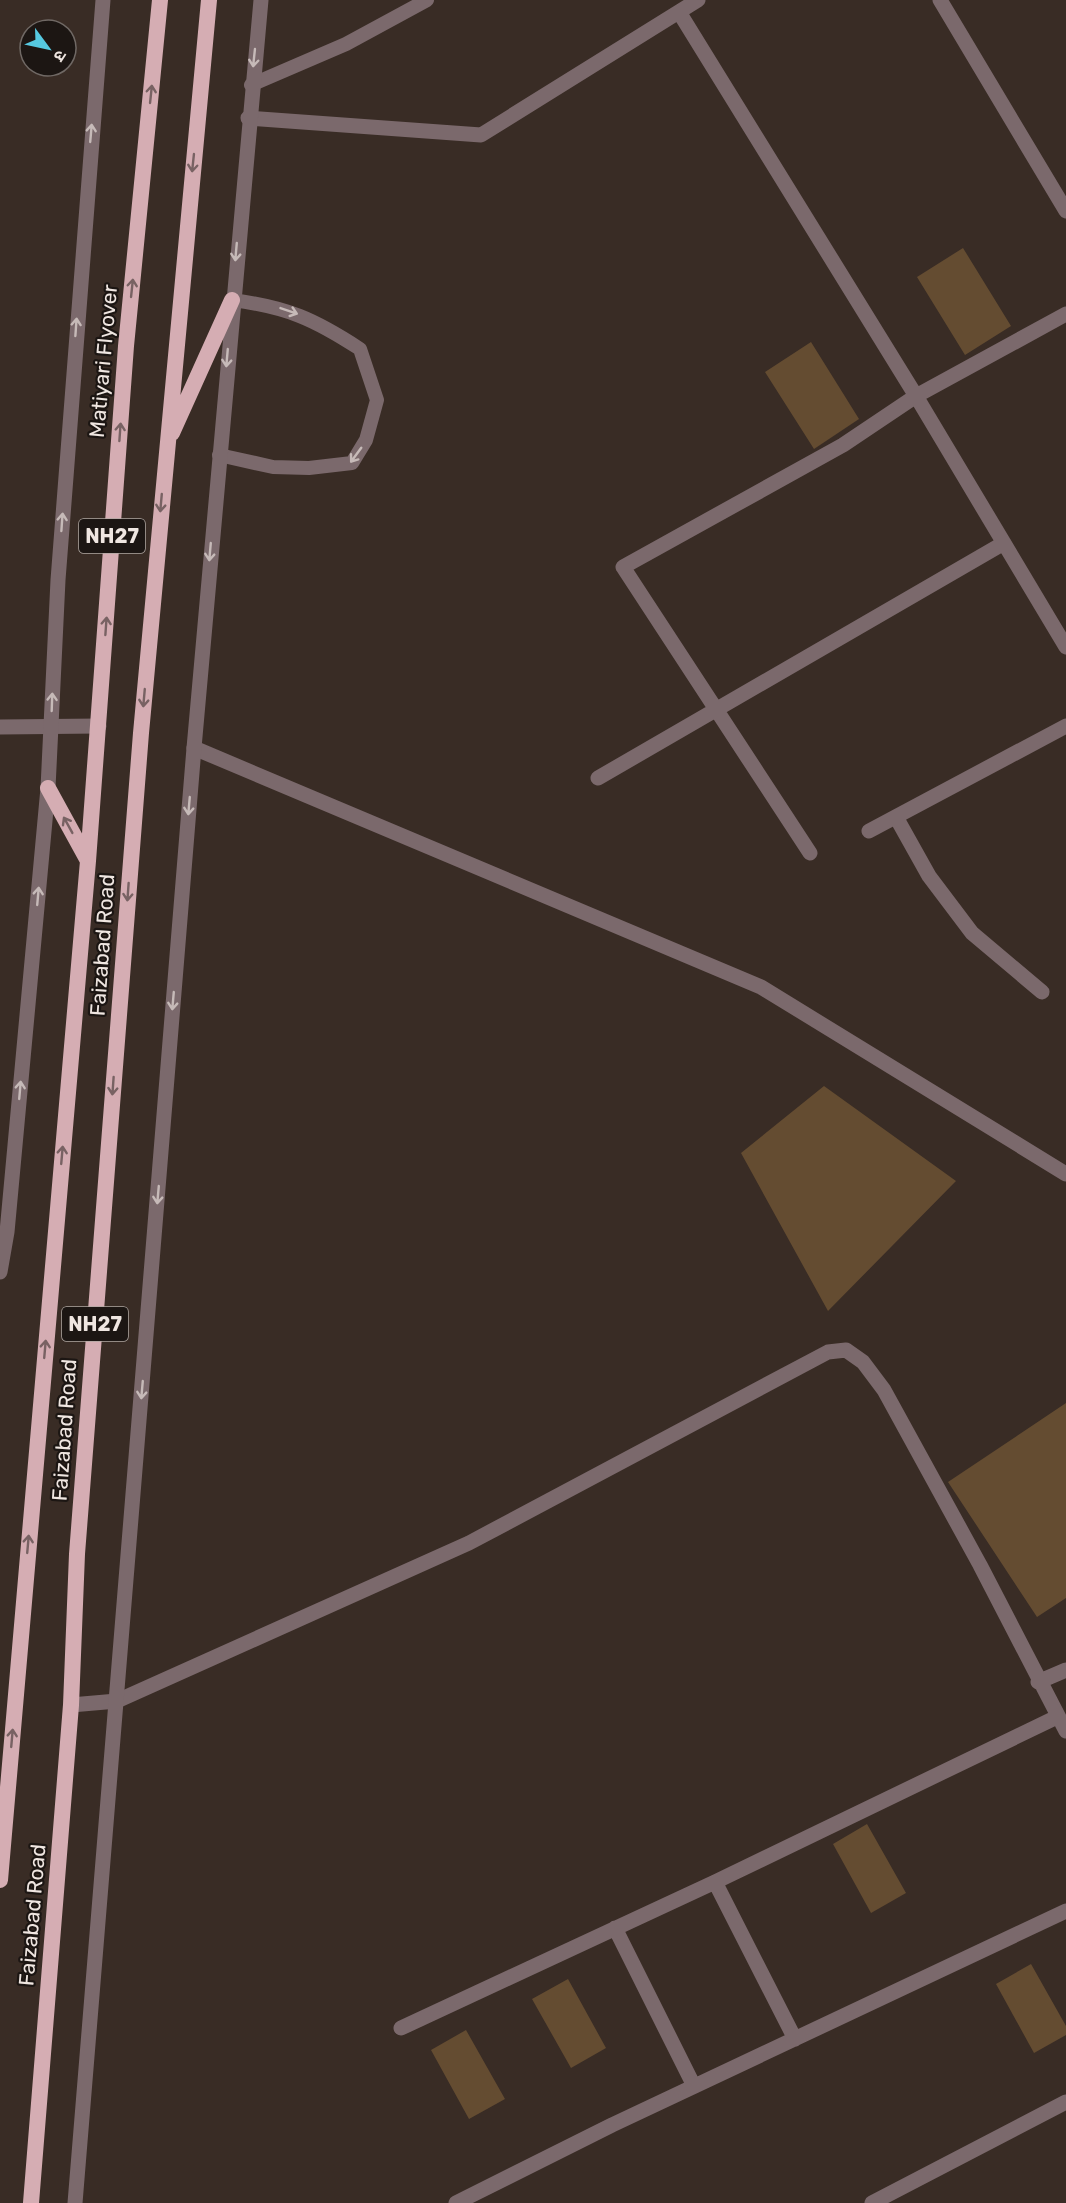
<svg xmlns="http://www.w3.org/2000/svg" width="1066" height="2203" viewBox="0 0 1066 2203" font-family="Rubik,'Noto Sans Devanagari',sans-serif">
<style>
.building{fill:#644c31}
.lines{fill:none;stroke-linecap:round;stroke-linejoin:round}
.service{stroke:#7b696c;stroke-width:14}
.minor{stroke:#7b696c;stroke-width:15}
.tertiary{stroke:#7b696c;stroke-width:15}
.trunk{stroke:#d5adb3;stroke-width:16}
.oneway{stroke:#c6bab8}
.oneway2{stroke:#786263}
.labels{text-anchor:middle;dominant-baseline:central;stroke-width:4.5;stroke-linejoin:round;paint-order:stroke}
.shield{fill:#1c1613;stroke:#b0a8a3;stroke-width:1.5}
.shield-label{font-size:20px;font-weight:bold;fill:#efe6e1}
.street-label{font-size:21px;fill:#efe6e1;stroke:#1c1613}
</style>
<rect width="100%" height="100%" fill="#392c25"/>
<path class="building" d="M963,248L1011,326L965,355L917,277Z
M811,342L859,419L814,449L765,372Z
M824,1086L956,1181L828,1311L741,1153Z
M1066,1403V1598L1037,1617L948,1482Z
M867,1824L906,1893L871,1913L833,1844Z
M1031,1964L1066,2026V2035L1034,2053L996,1984Z
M568,1979L606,2048L571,2068L532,1999Z
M466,2030L505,2099L469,2119L431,2050Z"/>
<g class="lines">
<path class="service" d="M251,85L346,44L427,0
M219,455L273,467L309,468L352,463L366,440L377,400L360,349C314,319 287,307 232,300"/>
<path class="minor" d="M940,0L1066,211
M679,12L916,396L843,445L623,567L810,853
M248,118L481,135L698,0
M1066,314L916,396L1066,647
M0,727L99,726
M194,748L761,987L1066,1174
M598,778L1004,543
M896,817L929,876L972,933L1042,992
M869,831L1066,726
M1038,1682L1066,1670
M71,1705L117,1701L469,1543L828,1352L846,1350L863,1362L884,1390L980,1565L1066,1731
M715,1882L795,2039
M615,1928L694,2086
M401,2028L715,1882L1057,1717
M456,2203L612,2125L1066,1911
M872,2203L1066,2102"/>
<path class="tertiary" d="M0,1272L7,1232L48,788L58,580L103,0
M75,2203L194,748L261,0"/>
<path class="trunk" d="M172,433L232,300
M48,788L88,861
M0,1880L88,861L126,346L160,0
M31,2203L71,1705L77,1554L141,733L209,0"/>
</g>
<defs><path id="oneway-shaft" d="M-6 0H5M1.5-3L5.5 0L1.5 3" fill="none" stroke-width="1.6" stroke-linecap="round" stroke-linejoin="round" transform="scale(1.5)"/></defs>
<g class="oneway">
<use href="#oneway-shaft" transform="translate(254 58) rotate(96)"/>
<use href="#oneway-shaft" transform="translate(91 133) rotate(-85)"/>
<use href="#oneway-shaft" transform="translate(236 252) rotate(95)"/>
<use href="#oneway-shaft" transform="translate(289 311) rotate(19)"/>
<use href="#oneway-shaft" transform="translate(76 327) rotate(-86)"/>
<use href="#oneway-shaft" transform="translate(227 358) rotate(95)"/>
<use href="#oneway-shaft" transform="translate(356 455) rotate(126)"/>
<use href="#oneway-shaft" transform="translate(62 522) rotate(-86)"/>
<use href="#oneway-shaft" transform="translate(210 552) rotate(95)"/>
<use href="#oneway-shaft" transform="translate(52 702) rotate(-88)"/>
<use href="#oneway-shaft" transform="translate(189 806) rotate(95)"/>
<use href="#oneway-shaft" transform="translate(38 896) rotate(-85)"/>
<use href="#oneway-shaft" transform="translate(173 1001) rotate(95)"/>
<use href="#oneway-shaft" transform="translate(20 1090) rotate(-85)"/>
<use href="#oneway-shaft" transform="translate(158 1195) rotate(95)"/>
<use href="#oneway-shaft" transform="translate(142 1390) rotate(95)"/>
</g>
<g class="oneway2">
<use href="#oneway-shaft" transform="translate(151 94) rotate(-84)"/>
<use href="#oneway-shaft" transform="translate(193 163) rotate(96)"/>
<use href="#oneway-shaft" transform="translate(132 288) rotate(-84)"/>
<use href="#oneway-shaft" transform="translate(120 432) rotate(-86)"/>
<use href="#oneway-shaft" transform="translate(161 503) rotate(95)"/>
<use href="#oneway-shaft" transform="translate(106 626) rotate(-86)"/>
<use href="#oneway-shaft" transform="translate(144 698) rotate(95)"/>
<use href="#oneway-shaft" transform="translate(68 825) rotate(-119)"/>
<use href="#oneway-shaft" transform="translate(128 892) rotate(94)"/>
<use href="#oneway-shaft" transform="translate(113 1086) rotate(94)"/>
<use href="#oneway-shaft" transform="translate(62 1155) rotate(-85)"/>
<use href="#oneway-shaft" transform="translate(45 1349) rotate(-85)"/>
<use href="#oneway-shaft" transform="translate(28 1544) rotate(-85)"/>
<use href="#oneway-shaft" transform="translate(12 1738) rotate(-85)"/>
</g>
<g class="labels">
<g class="shield">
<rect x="79" y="519" width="66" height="34" rx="4.5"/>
<rect x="62" y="1307" width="66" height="34" rx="4.5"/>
</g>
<g class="shield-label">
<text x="112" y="536">NH27</text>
<text x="95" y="1324">NH27</text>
</g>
<g class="street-label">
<text transform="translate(103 361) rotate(-85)">Matiyari Flyover</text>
<text transform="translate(102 945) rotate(-86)">Faizabad Road</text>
<text transform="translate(64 1430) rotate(-86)">Faizabad Road</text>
<text transform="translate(32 1915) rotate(-85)">Faizabad Road</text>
</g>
</g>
<g transform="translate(48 48) rotate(123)"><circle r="28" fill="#1c1613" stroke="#706965" stroke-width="1.5"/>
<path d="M0-4.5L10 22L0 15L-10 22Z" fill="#56c9e1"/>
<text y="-9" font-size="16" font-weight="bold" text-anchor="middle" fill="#efe6e1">उ</text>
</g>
</svg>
